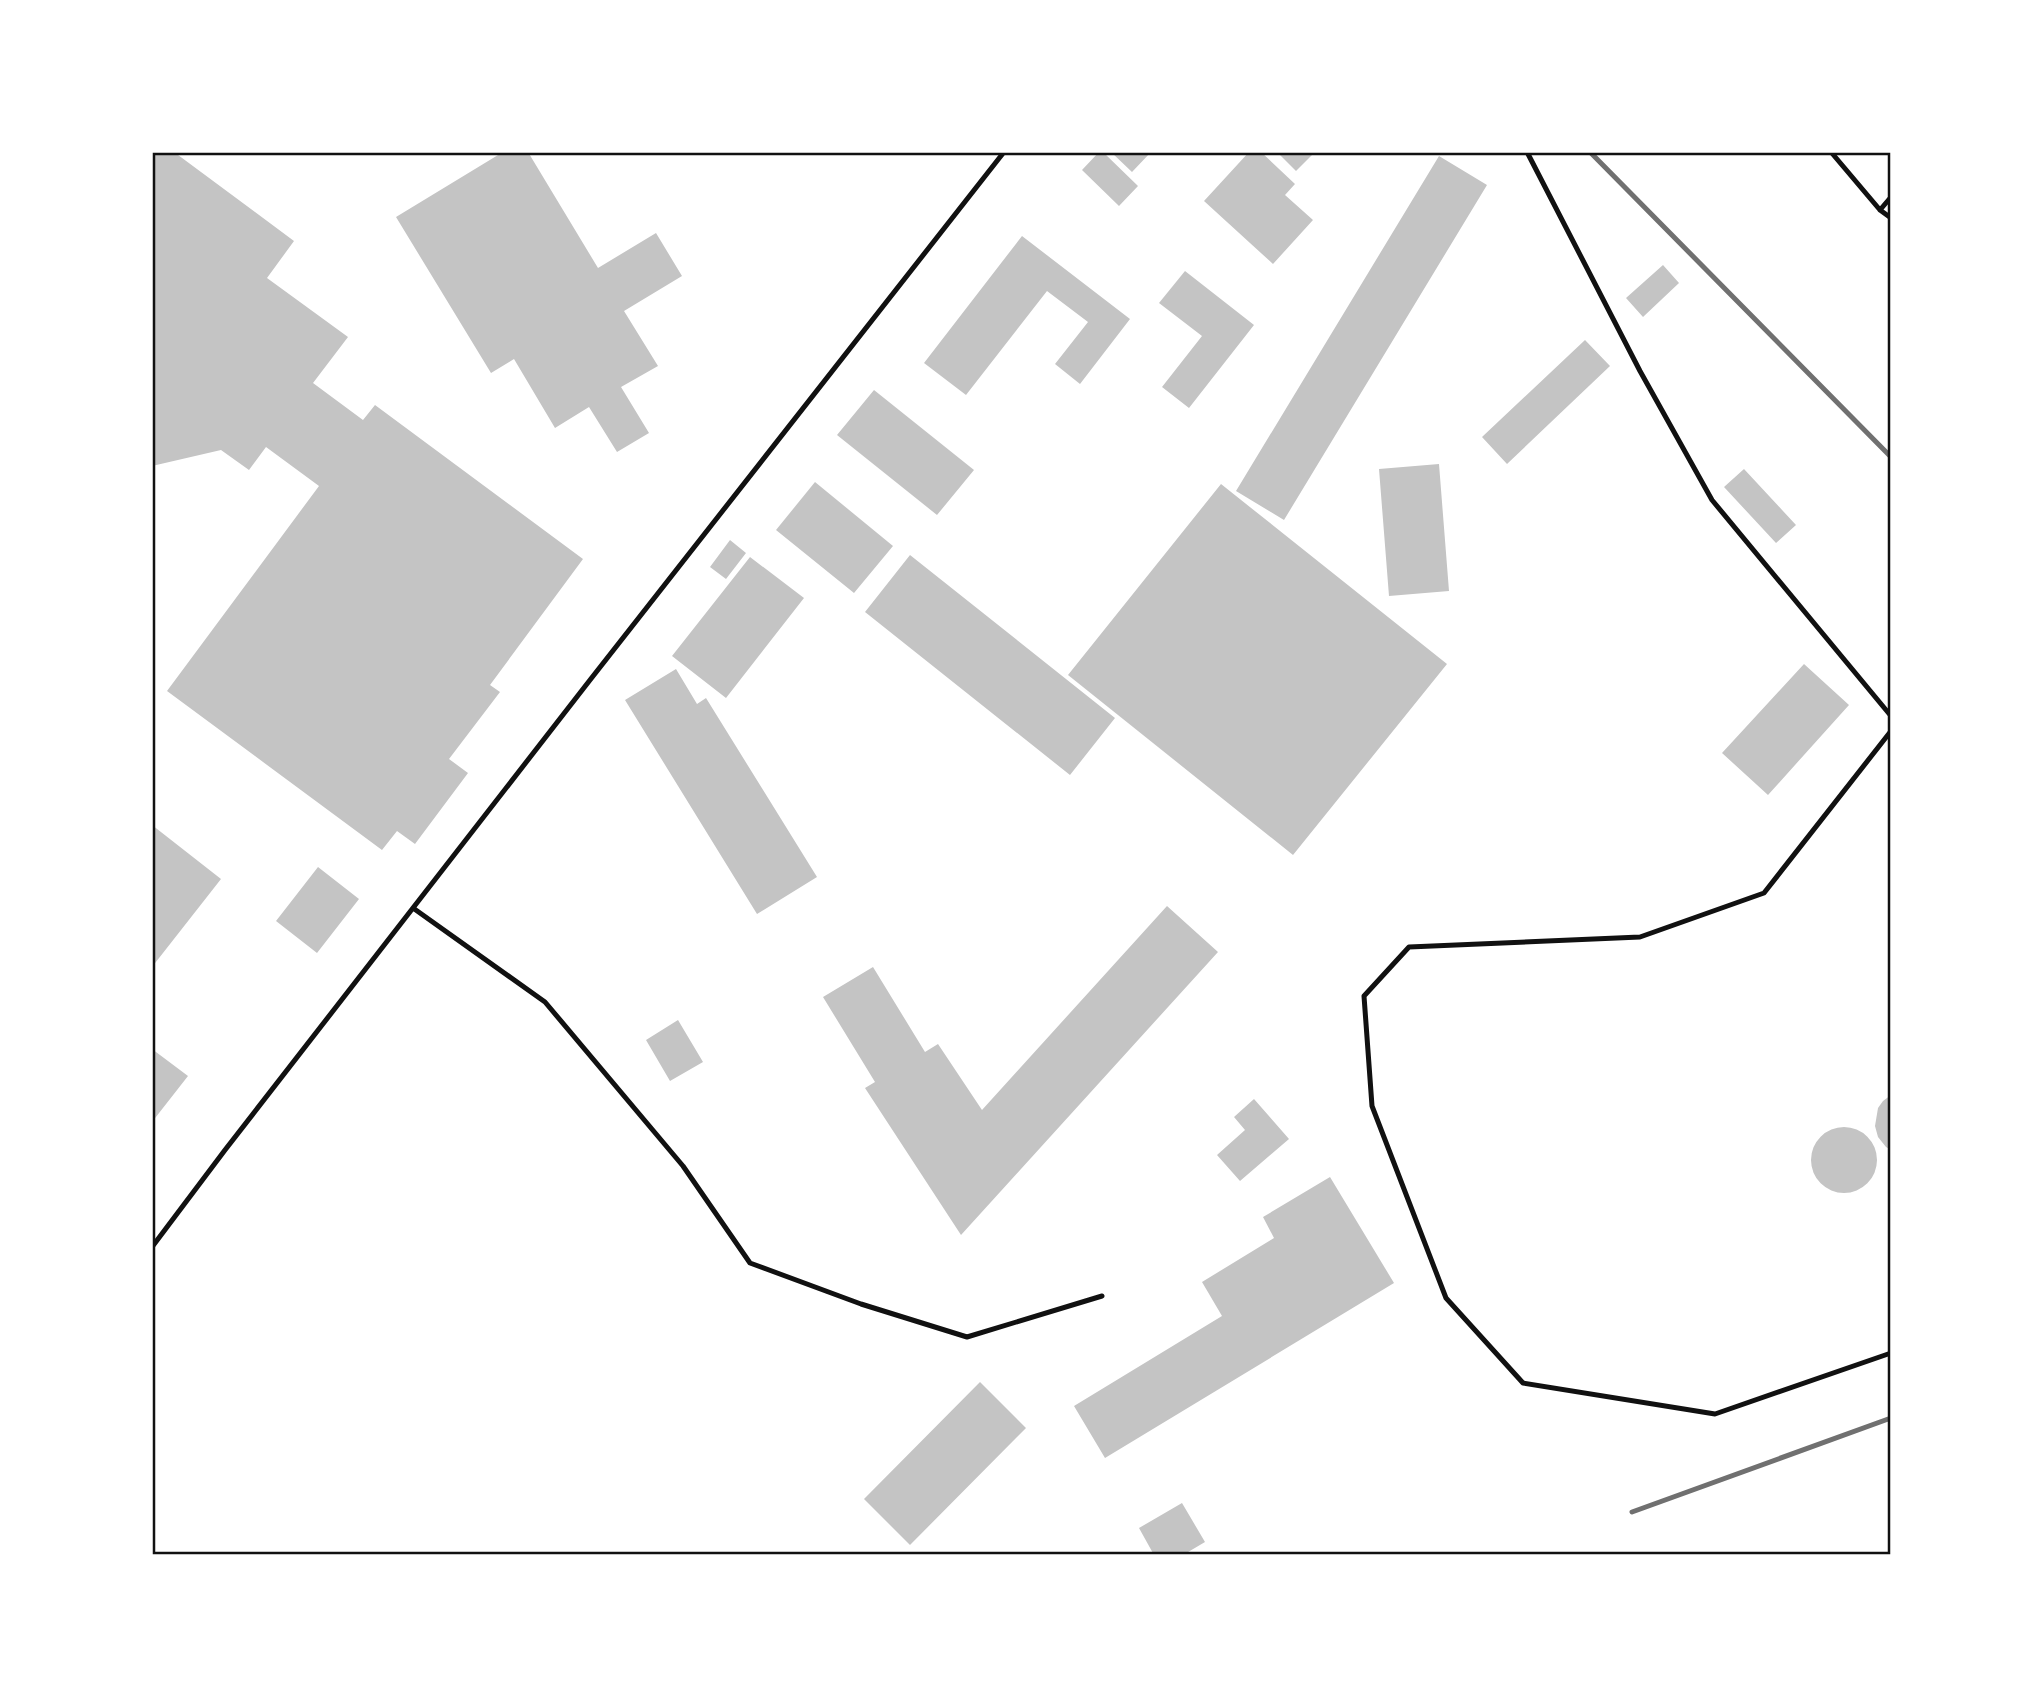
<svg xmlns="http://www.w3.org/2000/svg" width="2043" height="1707" viewBox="0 0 2043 1707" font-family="'IBM Plex Serif',serif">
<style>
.building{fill:#c4c4c4}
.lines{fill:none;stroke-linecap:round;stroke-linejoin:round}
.service{stroke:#111;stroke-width:5}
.rail{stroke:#707070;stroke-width:5}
.neatline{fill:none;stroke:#111;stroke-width:2.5}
</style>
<rect width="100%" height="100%" fill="#fff"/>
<path class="building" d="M152,152H174L294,241L267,278L348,337L313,383L363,420L375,405L583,559L490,685L500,692L449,759L468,773L415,844L397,831L382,850L167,691L319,486L266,447L249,470L221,450L152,466Z
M503,152H528L598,268L656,233L682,276L624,311L658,366L621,387L649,433L617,452L589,407L555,428L514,359L491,373L396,217Z
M1099,152H1103L1138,186L1119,206L1082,170Z
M1111,152H1151L1132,172Z
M1249,152H1261L1295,184L1285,195L1313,220L1273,264L1204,201Z
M1277,152H1315L1296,171Z
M1439,156L1487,185L1284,520L1236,491Z
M1022,236L1130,319L1080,384L1055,364L1088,322L1047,291L966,395L924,363Z
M1663,265L1679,283L1643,317L1626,298Z
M1185,271L1254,325L1189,408L1162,387L1202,336L1159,303Z
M1585,340L1610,366L1507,464L1482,437Z
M874,390L974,470L937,515L837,435Z
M1439,464L1449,591L1389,596L1379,469Z
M1744,469L1796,525L1776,543L1724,487Z
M815,482L893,546L854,593L776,530Z
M1221,484L1447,664L1293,855L1068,675Z
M730,540L746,553L726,579L710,567Z
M910,555L1115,718L1070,775L865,612Z
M750,557L804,598L726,698L672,656Z
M1804,664L1849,705L1768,795L1722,753Z
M676,669L697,704L706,698L817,877L757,914L625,700Z
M152,825L221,879L152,967Z
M318,867L359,899L317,953L276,921Z
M1167,906L1218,952L961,1235L865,1088L875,1082L823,997L873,967L925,1052L938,1044L982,1110Z
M678,1020L703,1062L670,1081L646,1040Z
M152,1049L188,1076L152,1122Z
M1891,1095V1150L1886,1147L1878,1137L1875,1126L1878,1108L1883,1101Z
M1254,1099L1289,1139L1240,1181L1217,1155L1245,1130L1234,1117Z
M1811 1160a33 33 0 1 1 66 0a33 33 0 1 1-66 0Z
M1330,1177L1394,1283L1105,1458L1074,1406L1222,1316L1202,1282L1274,1238L1263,1217Z
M980,1382L1026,1428L910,1545L864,1499Z
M1182,1503L1205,1542L1183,1555H1154L1139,1528Z"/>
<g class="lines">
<path class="service" d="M1527,152L1640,371L1712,500L1891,716
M1831,152L1880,210L1891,218
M1880,210L1891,197
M1891,731L1764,893L1640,937L1409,947L1364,996L1372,1106L1446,1298L1523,1383L1715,1414L1891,1353
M413,908L545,1002L683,1166L750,1263L861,1304L967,1337L1102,1296
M152,1247L225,1150L590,680L1004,152"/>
<path class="rail" d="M1590,152L1891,457
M1632,1512L1891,1418"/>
</g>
<rect width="2043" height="1707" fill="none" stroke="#ffffff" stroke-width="308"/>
<rect x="154" y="154" width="1735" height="1399" class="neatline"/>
</svg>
